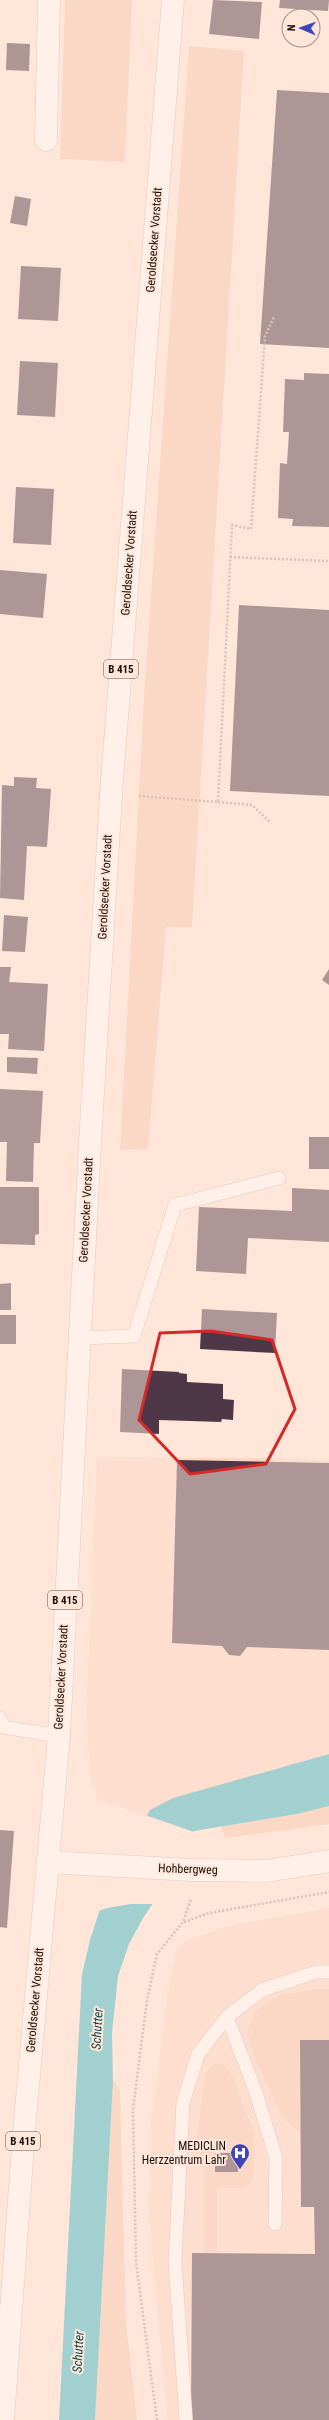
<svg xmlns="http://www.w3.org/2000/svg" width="329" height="2420" viewBox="0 0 329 2420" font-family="'Roboto Condensed',sans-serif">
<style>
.built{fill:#fcd6c2}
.green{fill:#f6c7af}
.water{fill:#32b7c5}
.pier{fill:#ffe6d9}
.building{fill:#4e3746}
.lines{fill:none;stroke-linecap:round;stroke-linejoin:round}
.lane-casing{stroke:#c5a898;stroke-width:14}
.street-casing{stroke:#c5a898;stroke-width:23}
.primary-casing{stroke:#c5a898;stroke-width:23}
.path{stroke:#aa978d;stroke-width:2.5;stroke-dasharray:2 2;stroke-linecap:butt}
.lane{stroke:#fff;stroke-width:13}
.street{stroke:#fff;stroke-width:22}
.primary{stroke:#fff;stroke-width:22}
.marked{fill:none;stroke:#d62828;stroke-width:3;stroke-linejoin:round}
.labels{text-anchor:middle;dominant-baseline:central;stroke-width:4;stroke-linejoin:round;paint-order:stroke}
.shield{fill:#ffe6d9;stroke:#5f5049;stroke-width:1}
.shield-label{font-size:11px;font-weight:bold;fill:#1b100b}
.street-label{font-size:12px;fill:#1b100b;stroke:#ffe6d9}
.poi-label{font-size:12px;fill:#1b100b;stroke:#ffe6d9;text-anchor:end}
.water-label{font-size:13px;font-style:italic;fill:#0f484e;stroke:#ffe6d9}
</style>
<rect width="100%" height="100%" fill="#ffe6d9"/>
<path class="built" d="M97,1457L329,1459V1754L147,1816L97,1799L90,1774L86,1714Z
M329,1908V2420H167L149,2216L151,2124L167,1996L176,1951L186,1941L227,1926Z"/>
<path class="green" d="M65,0H132L125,162L60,159Z
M189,46L244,51L192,927H166L148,1149L120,1150L144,697Z
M329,1806V1824L225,1838L221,1826L297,1814Z
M317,1989H329V2040H300V2133L283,2118L254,2057L247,2031L257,2009L280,1995Z
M213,2064H222L230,2071L254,2132V2174L251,2182L244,2188H217V2253H204V2163L196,2146L205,2075Z
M113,2081L120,2090L126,2323L137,2420H95Z"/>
<path class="water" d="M329,1754V1806L297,1814L194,1831L158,1896L143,1918L129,1944L118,1976L112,2033L113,2081L95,2420H59L82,1974L90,1940L102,1903L116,1873L150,1810L173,1798Z"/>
<path class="pier" d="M145,1815L197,1833L155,1904H131L107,1908L96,1912L114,1872Z"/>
<path class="building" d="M213,0L262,2L259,39L209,34Z
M280,0H329L328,11L279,8Z
M7,43L30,44L29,71L6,70Z
M277,90L329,93V348L260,344Z
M15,196L31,199L27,226L10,223Z
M21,266L61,268L58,321L18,319Z
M20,361L58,363L55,417L17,415Z
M304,373L329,374V527L292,526L293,519L278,518L280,463L287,464L289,432H283L285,379L304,380Z
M16,487L54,489L51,545L13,543Z
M0,570L47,574L43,618L0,614Z
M239,605L329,610V796L230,791Z
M14,777L37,778L36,788L51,789L47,847L27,846L24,900L0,898L2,785L14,786Z
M4,915L28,917L25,952L2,951Z
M0,967H11L9,982L48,984L44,1051L8,1049L9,1034H0Z
M329,969V985L322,980Z
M7,1057L38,1058L37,1074L7,1072Z
M0,1089L43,1091L40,1143H34L33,1182L6,1181L7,1142H0Z
M309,1137H329V1169H309Z
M0,1187H39V1234L35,1235V1245L0,1244Z
M292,1188L329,1190V1242L248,1238L246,1274L196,1271L199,1207L292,1211Z
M11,1283V1310H0V1284Z
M202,1309L277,1313L275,1353L200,1349Z
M0,1315H16V1344H0Z
M122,1369L179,1372V1373L187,1374V1382L223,1384V1399L234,1400L233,1420L222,1419L221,1422L159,1420V1434L120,1432Z
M177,1460L329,1463V1650L247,1647L240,1656L229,1655L222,1646L172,1643Z
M0,1830L14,1831L7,1928L0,1927Z
M300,2040H329V2420H191L192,2253L315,2254L314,2207H301Z
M215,2153H238V2172H215Z"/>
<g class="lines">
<defs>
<path id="lane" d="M80,1338L134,1336L175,1205L279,1178
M0,1718L3,1727L59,1736
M227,2017L255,2090L276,2158L275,2224
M186,2420L175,2262L183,2103L198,2054L227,2017L262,1990L316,1972H329"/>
<path id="street" d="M46,140L49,0
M47,1862L191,1870L266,1871L329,1861"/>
<path id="primary" d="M3,2420L24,2132L59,1736L90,1143L111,794L173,0"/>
</defs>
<use href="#lane" class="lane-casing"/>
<use href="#street" class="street-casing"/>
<use href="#primary" class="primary-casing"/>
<path class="path" d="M230,557L329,561
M139,796L218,802L232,525L251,529L265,336L274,317
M218,802L252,805L271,823
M184,1922L209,1913L329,1892
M157,2420L136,2262L133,2109L147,2000L157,1954L183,1922L191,1899"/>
<use href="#lane" class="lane"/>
<use href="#street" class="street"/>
<use href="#primary" class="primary"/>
</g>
<path d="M0 0H329V2420H0ZM211,1331L272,1340L295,1409L266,1464L190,1474L139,1420L160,1333Z" fill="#ffe6d9" fill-opacity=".55" fill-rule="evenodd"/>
<path class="marked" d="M211,1331L272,1340L295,1409L266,1464L190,1474L139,1420L160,1333Z"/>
<defs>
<symbol id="hospital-pin" viewBox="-11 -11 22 30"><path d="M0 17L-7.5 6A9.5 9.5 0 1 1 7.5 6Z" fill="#4244b9" stroke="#ffe6d9"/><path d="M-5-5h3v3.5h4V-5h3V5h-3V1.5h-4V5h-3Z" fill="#fff"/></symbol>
</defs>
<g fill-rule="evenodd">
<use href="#hospital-pin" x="229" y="2142" width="22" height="30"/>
</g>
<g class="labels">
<g class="shield">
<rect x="104" y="660" width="34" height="18" rx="3"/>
<rect x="48" y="1591" width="34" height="18" rx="3"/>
<rect x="6" y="2132" width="34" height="18" rx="3"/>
</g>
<g class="shield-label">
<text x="121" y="669">B 415</text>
<text x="65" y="1600">B 415</text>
<text x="23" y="2141">B 415</text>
</g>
<g class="street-label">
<text transform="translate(154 240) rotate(-86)">Geroldsecker Vorstadt</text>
<text transform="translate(129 563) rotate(-86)">Geroldsecker Vorstadt</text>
<text transform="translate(105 887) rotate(-87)">Geroldsecker Vorstadt</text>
<text transform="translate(86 1210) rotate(-87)">Geroldsecker Vorstadt</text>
<text transform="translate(61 1677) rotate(-87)">Geroldsecker Vorstadt</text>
<text transform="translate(188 1869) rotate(2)">Hohbergweg</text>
<text transform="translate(35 2000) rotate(-85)">Geroldsecker Vorstadt</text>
</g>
<g class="poi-label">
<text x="226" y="2146">MEDICLIN<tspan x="226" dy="14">Herzzentrum Lahr</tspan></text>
</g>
<g class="water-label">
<text transform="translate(97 2029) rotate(-87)">Schutter</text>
<text transform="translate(78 2352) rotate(-87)">Schutter</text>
</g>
</g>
<g transform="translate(301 28) rotate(272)"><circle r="19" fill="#ffe6d9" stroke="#a49087"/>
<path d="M0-3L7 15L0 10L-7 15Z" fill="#4244b9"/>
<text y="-6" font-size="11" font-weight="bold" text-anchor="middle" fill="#1b100b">N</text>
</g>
</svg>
